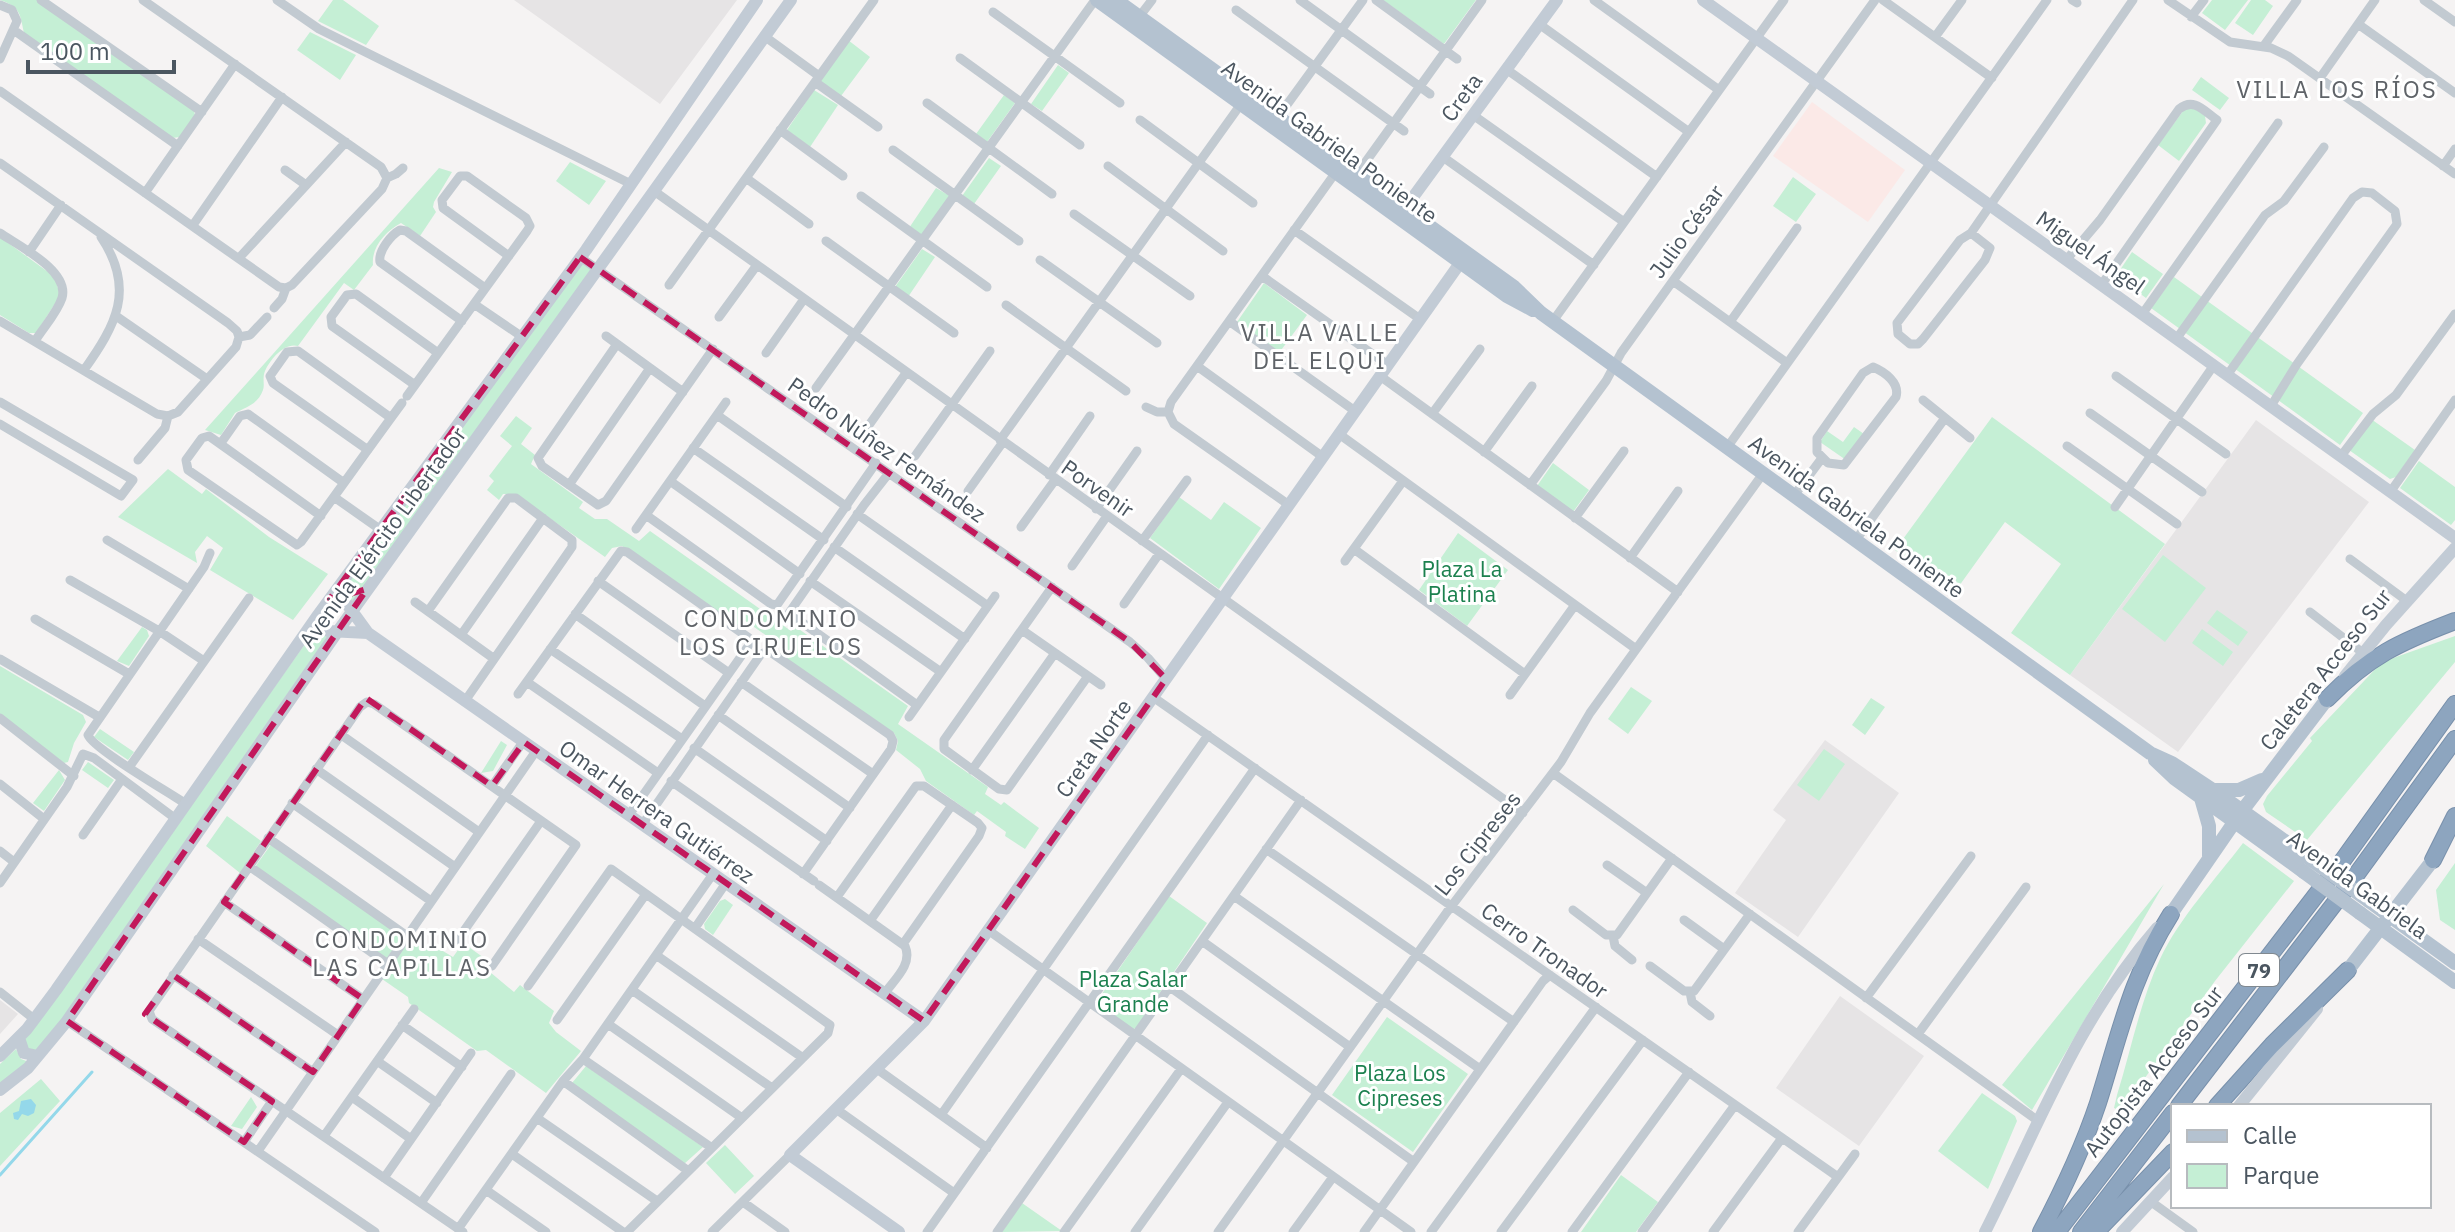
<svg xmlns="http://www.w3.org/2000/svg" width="2455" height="1232" viewBox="0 0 2455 1232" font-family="'IBM Plex Sans',sans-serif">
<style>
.education{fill:#e6e4e5}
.medical{fill:#fbe9e7}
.green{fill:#c5efd5}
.water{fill:#94d8ea}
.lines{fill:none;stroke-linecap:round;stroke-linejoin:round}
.stream{stroke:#94d8ea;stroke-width:3}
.highway-casing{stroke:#7890ab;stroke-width:18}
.street{stroke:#c2cad1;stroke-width:9}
.secondary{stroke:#c2cbd5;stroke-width:12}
.primary{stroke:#b4c2d0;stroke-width:14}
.highway{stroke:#8da5bf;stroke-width:16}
.primary-bridge{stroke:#b4c2d0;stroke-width:14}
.marked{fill:none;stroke:#c2185b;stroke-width:6;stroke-dasharray:16 10;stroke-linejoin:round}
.labels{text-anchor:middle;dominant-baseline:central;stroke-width:6;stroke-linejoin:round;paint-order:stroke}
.shield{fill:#fff;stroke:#818990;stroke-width:2}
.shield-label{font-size:20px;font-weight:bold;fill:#4b5660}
.street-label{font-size:22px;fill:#4b5660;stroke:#fff}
.park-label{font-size:22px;fill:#1c814f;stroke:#fff}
.neighbourhood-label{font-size:24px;letter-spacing:2px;fill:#5f6368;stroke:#fff}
</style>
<rect width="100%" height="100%" fill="#f5f3f3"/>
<path class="education" d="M514,0H737L660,104Z
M2256,420L2369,502L2178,752L2070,675Z
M1825,740L1899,793L1798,937L1735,893L1786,820L1773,810Z
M1840,996L1924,1056L1859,1146L1776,1088Z
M0,1000L18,1014L0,1034Z"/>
<path class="medical" d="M1812,102L1905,170L1868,222L1773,156Z"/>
<path class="green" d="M0,0H38L194,111L195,115L180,137L172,138L24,33C20,13 20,7 0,0Z
M333,0H343L379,26L366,45L318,21Z
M1383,0H1476L1444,44Z
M2212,0H2248L2225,30L2202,13Z
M2251,0H2265L2273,6L2253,35L2235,23Z
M310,32L356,55L340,80L297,50Z
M848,40L870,57L841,96L819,80Z
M1058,65L1069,73L1042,111L1031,104Z
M2201,77L2229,98L2220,110L2192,90Z
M814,90L838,105L810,147L787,130Z
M1004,95L1015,103L987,142L976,134Z
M2186,107H2193L2205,116L2206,123L2179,161L2158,145Z
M989,158L1001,166L974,204L962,196Z
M570,162L606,181L589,205L556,181Z
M439,168L452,172L434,202L433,207L436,212L420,236L401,223C386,231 371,247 373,265L354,290L344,283L298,346C284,342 270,360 265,371C262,378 265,385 263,390C258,404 247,407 235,413L221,435L205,430Z
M1793,177L1816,194L1796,222L1773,206Z
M936,188L952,197L923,238L909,228Z
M0,237L55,277L60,296L36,333H29L0,315Z
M922,249L935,257L908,297L895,287Z
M2132,252L2163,274L2146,298L2116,276Z
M582,264L590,269V275L352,604L339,594Z
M2174,277L2363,413L2340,445L2151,308Z
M1264,283L1307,315L1279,353L1237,322Z
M516,416L532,428L521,444L535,455L531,464L583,502L579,508L595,519H607L639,541L650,531L791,631L796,627L908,706L898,724L988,787L985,794L1001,805L1004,802L1039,828L1025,849L1005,836L1006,832L977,811L974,815L926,781L920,769L896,750L898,741L894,733L780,655L784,648L744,620L739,627L622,546L612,548L605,557L515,494H503L499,500L487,490L494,481L489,476L512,446L500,436Z
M1992,417L2165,544L2070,675L2011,633L2061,564L2005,522L1954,593L1895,550Z
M2371,419L2415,450L2396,477L2390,479L2349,450Z
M1854,427L1864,434L1846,460L1820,442L1827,431L1843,442Z
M2419,461L2455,487V520L2451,525L2400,488Z
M1553,463L1589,490L1573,512L1537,486Z
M168,469L202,494L206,489L269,537L328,574L293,620L210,570L223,548L207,536L195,552L197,563L118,517Z
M1179,497L1211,520L1224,502L1261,528L1219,589L1150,538Z
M1458,533L1508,570L1467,626L1419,590Z
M2163,555L2206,588L2165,642L2122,609Z
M2217,610L2248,632L2238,646L2207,623Z
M142,627L147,630L149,636L129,666L117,661Z
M317,627L329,634L52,1034L34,1055L22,1043Z
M2202,629L2233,652L2223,666L2192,643Z
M2455,636V662L2307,840L2266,812L2263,804L2267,796L2312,741L2310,738L2382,662Z
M0,666L83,715L86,722L74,743L68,762L64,763L0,715Z
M1631,687L1652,701L1628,734L1608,719Z
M1871,698L1885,707L1865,735L1852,725Z
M100,729L134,752L128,760L94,737Z
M501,741L507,745L493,771L481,773Z
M1824,749L1845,764L1819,801L1797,785Z
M88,762L114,780L108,788L82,770Z
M59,770L65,780L44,811L33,803Z
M227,816L261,841L240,873L206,846Z
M272,843L403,937L386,959L255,867Z
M2243,843L2294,881L2215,981L2121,1111L2114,1108L2117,1095C2131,1050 2140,1002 2160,959C2180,917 2215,880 2243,843Z
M2455,863V930L2440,920L2436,890Z
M2164,884L2032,1110L2002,1085Z
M1169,896L1207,923L1136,1028L1132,1030L1098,1006L1097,1001Z
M725,899L733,905L713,935L705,929L704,924L720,901Z
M412,936L426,947L431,944L453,957L463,943L487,960L484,967L514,992L520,985L554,1011L549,1023L556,1032L581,1051L546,1093L486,1050L477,1051L409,1003L408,997L382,979Z
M1387,1017L1468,1074L1413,1152L1332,1095Z
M16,1049L21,1059L29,1062L0,1085V1064Z
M586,1066L703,1147L684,1164L572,1083Z
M41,1079L60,1101L0,1166V1113Z
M1982,1093L2015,1116L2017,1121L1988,1189L1938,1151Z
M251,1097L257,1107L242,1129L231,1126Z
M725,1145L754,1176L735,1194L706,1163Z
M1621,1175L1658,1202L1636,1232H1581Z
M1022,1203L1062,1231L1002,1232Z"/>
<path class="water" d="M31,1099L36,1105L34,1113L28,1116L22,1114L18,1120L14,1119L13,1113L19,1111L21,1101Z"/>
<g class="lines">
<path class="stream" d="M0,1175L92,1072"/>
<defs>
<path id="highway" d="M2327,699C2369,656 2400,642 2455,621
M2433,860L2455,816
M2179,1106L2351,882L2455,739
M2217,1106L2272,1045L2348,970
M2041,1232C2063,1190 2083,1148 2098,1103C2120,1033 2131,977 2171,914
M2057,1232L2343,860L2455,704
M2081,1232L2173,1113
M2096,1232L2173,1152"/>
</defs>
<use href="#highway" class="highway-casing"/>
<path class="street" d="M41,0L202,112
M143,0L381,167L387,178
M277,0L319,29L631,184
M1300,0L1430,94
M1376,0L1457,59
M1594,0L1719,90
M1883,0L1992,78
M2072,0L2077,3
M2168,0L2230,42L2271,48L2288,56L2455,174
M2424,0L2455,22
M0,5L12,10L17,21L0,59
M1236,10L1404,131
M993,12L1120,103
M1139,17L1152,0
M2191,17L2204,0
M1539,24L1689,132
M2358,24L2455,93
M15,31L178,146
M764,36L819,76
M1935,37L1962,0
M2263,47L2297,0
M960,58L1080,145
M1506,69L1657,177
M2320,78L2375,0
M815,82L878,127
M0,91L279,287L286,288
M927,103L1052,194
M1473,115L1624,222
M1278,117L1363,0
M1140,120L1253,203
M780,130L843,176
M893,150L1019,241
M1443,157L1594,265
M0,163L228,323L237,331L239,337
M1108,166L1223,251
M2443,166L2455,149
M285,170L306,185
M1357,174L1482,0
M746,178L809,224
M654,191L1523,813
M145,193L235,64
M861,196L987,287
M1074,214L1190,296
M193,225L282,97
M1294,230L1420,319
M0,233C19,246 70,271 62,298C57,313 43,328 35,341
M1971,233L1990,248L1985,260L1923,339L1918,344H1910L1898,334L1897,323L1960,240Z
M1971,233L2133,0
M826,241L954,333
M29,252L61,205
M580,257L1130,642L1148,658L1166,679
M239,258L346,142
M2067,259L2100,220L2179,109C2194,97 2204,111 2217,120L2102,284
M1040,260L1157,343
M1262,276L1388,365
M1673,281L1787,363
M669,285L874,0
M474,304L521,336
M1006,305L1126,391
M274,308L282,299L286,288L292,285L382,189L387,178L396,174L403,168
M2143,313L2278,123
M116,316L207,379
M719,317L757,265
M0,321L157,414L168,416L178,412L236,347L239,337
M462,321L380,262C378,251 391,235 400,230L406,231L485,288
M1229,321L1355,411
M1553,321L1784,0
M1730,322L1797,228
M606,336L683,392
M239,337L250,335L267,317
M2177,338L2265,215L2284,201L2324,147
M617,344L538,458L542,466L598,505L606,501L713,349
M766,353L804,299
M1197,366L1323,457
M1873,367C1885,372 1900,383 1896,397L1844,465L1828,463L1817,452V438L1863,373Z
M84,370C116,325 136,289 101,237
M2228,374L2353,198L2362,192L2372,193L2395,211L2397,224L2297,364L2271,406
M1380,376L1678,592
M2116,376L2226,454
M415,385L332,326L331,317L347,295L356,294L438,353
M816,388L1095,0
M407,396L527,231L530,226L526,218L467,176H460L442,200L443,208L509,256
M1923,400L1970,438
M0,402L133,480L121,496L0,424
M1146,407L1157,412H1168
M1168,412L1171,402L1336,172
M1168,412L1174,424L1289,505
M2090,413L2202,492
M1432,414L1480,349
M717,415L847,507
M869,425L906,373
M1339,434L1636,649
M1000,440L1241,104
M221,443L240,416L248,414L344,483
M2067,446L2177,524
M693,448L824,540
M1726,449L2047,0
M368,450L273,383L270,376L287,352L298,351L391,418
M1484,452L1532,386
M915,456L990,351
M2341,456L2373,414L2396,395L2455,314
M138,460L165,428L168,416
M889,473L864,505L789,613L917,705
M1049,475L1090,416
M670,481L800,574
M569,485L650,368
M1530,485L1606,381L1621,353L1875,0
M968,491L1003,442
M2391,491L2455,400
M334,497L381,530
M1793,497L1822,458
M2115,507L2214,365
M1096,509L1137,451
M857,514L988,606
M646,515L771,604L777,605L876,463
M321,516L209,436L202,438L186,460L188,470L297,545L301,542C335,496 368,449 402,403
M1575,518L1624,451
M1021,527L1055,480
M636,529L726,402
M107,540L189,589
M1142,541L1187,480
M1855,541L1945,418
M834,547L965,639
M1354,549L1525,674
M1630,558L1678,491
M2350,559L2407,601
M1345,561L1403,481
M1072,566L1107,516
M70,580L159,631L204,661
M598,581L729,673
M810,581L941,672
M1052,587L944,740V749L999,789L1007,790L1088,676
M415,602L493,658
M1124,604L1159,554
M428,611L508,498H516L572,540V547L465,701
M2310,612L2363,653
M575,614L705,706
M35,619L129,674
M1022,630L1101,685
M461,635L543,518
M550,649L682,739
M0,659L99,717
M527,682L658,773
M741,682L873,774
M518,694L621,551L627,552L749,638V645L629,815
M1510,695L1575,605
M1153,697L1838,1177
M718,715L850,808
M909,717L995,596
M0,718L74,776
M340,734L479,832
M694,748L827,841
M130,766L249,598
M316,769L455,867
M972,770L1055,653
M1553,773L2037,1120
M671,781L814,881
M0,784L44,819
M492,786L523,742
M292,803L431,901
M186,804C170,793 92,748 88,735L204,567L210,553
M642,825L761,654L769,651L890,735L893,741L891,749L803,874
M83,835L122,779
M268,838L407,936
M1266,849L1514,1022
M0,851L14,862
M1607,865L1647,893
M249,866L388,964
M0,883L67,787L83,754L94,758L176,819
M819,885L905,946C913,964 895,979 884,994
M1234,896L1480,1069
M837,897L916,786H924L978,823L982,828L979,836L903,944
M224,902L363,999
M1573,910L1606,935H1617L1672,858
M1684,920L1724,949
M870,921L952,805
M695,928L726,883
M988,930L1411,1232
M1613,936L1615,946L1632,960
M198,939L338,1035
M1202,941L1350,1047
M454,945L541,821
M656,955L803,1058
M1650,966L1684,991H1694L1750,914
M173,975L313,1072
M528,986L611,869L830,1025L828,1033L627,1232
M1170,987L1414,1162
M632,990L772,1088
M0,992L34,1019
M1690,992L1692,1002L1710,1016
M1866,998L1971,856
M557,1020L646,894
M67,1021L375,1232
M608,1024L742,1118
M402,1025L462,1067
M1918,1034L2026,887
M583,1059L712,1148
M377,1061L437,1103
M877,1069L987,1148
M563,1081L687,1170
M352,1097L411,1139
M836,1109L954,1193
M941,1115L1208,735
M537,1118L657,1201
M324,1136L414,1009
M244,1142L272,1101
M258,1151L536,751
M512,1154L623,1232
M384,1178L471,1053
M486,1190L546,1232
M2150,1201L2193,1232
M743,1202L785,1232
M421,1203L511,1074
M458,1229L563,1081L583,1059L713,874
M463,1232L152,1019L149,1011L360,707L367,702L374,704L576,845L492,966
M712,1232L790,1155
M927,1232L1255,768
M997,1232L1301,800
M1064,1232L1181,1069
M1135,1232L1228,1102
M1218,1232L1447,912L1561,762L1590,713L1762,475
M1293,1232L1333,1177
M1364,1232L1543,981L1550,975
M1431,1232L1596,1007
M1501,1232L1643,1040
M1572,1232L1689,1072
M1642,1232L1735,1105
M1713,1232L1782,1138
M1798,1232L1855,1154"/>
<path class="secondary" d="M1703,0L2455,538
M1400,215L1557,0
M329,600H344L368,633L924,1021
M318,615L320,625L328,631L368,633
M2345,676L2386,625L2455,548
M19,1038L24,1053L38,1056
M0,1056L27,1029L56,990L318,615L586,250L757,0
M0,1090L28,1068L67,1021L338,631L791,0
M2239,1106L2317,1009
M899,1232L790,1155L924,1021L1465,256
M1985,1232C2039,1125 2077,1020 2157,928
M2122,1232L2173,1177"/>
<path class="primary" d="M1097,0L1507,296L1533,310
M1116,0L1514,287L1541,313L2150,753L2172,763L2213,790L2313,861
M2155,760L2174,778L2304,872
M2213,790H2239L2262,780
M2201,798L2209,826V856
M2369,901L2455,963
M2360,913L2455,982
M2171,914L2242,811L2327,699
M2348,970L2433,860"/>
<use href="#highway" class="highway"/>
<path class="primary-bridge" d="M2313,861L2369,901
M2304,872L2360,913"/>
</g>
<path class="marked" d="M580,257L1130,642L1166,679L924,1021L524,742L492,786L366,698L224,902L363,999L313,1072L173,975L145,1014L272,1101L244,1142L67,1021L367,589L329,600Z"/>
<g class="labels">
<rect class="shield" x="2239" y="954" width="40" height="32" rx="6"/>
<g class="shield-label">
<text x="2259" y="970">79</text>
</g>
<g class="street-label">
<text transform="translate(1461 97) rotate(-54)">Creta</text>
<text transform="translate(1330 141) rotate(36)">Avenida Gabriela Poniente</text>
<text transform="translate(1686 231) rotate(-54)">Julio César</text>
<text transform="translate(2091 252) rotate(35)">Miguel Ángel</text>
<text transform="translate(887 449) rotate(35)">Pedro Núñez Fernández</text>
<text transform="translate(1098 488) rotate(35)">Porvenir</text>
<text transform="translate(1857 516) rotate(36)">Avenida Gabriela Poniente</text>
<text transform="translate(382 537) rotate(-54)">Avenida Ejército Libertador</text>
<text transform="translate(2325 669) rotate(-52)">Caletera Acceso Sur</text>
<text transform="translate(1093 748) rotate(-55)">Creta Norte</text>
<text transform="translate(657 811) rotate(35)">Omar Herrera Gutiérrez</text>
<text transform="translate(1477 843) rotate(-52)">Los Cipreses</text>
<text transform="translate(2358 884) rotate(36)">Avenida Gabriela</text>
<text transform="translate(1545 950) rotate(35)">Cerro Tronador</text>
<text transform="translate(2153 1071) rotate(-52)">Autopista Acceso Sur</text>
</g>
<g class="park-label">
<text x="1462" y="568">Plaza La<tspan x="1462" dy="25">Platina</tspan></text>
<text x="1133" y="978">Plaza Salar<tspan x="1133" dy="25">Grande</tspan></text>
<text x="1400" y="1072">Plaza Los<tspan x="1400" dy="25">Cipreses</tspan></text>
</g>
<g class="neighbourhood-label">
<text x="2337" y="89">VILLA LOS RÍOS</text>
<text x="1320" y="332">VILLA VALLE<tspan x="1320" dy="28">DEL ELQUI</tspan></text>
<text x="771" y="618">CONDOMINIO<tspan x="771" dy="28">LOS CIRUELOS</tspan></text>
<text x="402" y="939">CONDOMINIO<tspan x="402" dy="28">LAS CAPILLAS</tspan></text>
</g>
</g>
<rect x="2171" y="1104" width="260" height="104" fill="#ffffff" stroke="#b7bbbf" stroke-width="2"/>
<rect x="2187" y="1130" width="40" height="12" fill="#b4c2d0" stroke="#b7bbbf" stroke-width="2"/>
<text x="2243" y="1144" font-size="24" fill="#4b5660">Calle</text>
<rect x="2187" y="1164" width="40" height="24" fill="#c5efd5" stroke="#b7bbbf" stroke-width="2"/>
<text x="2243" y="1184" font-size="24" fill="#4b5660">Parque</text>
<path d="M28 60v12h146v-12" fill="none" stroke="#4b5660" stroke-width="4"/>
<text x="40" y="60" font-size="24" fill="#4b5660" stroke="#ffffff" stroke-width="6" paint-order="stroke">100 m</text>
</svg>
